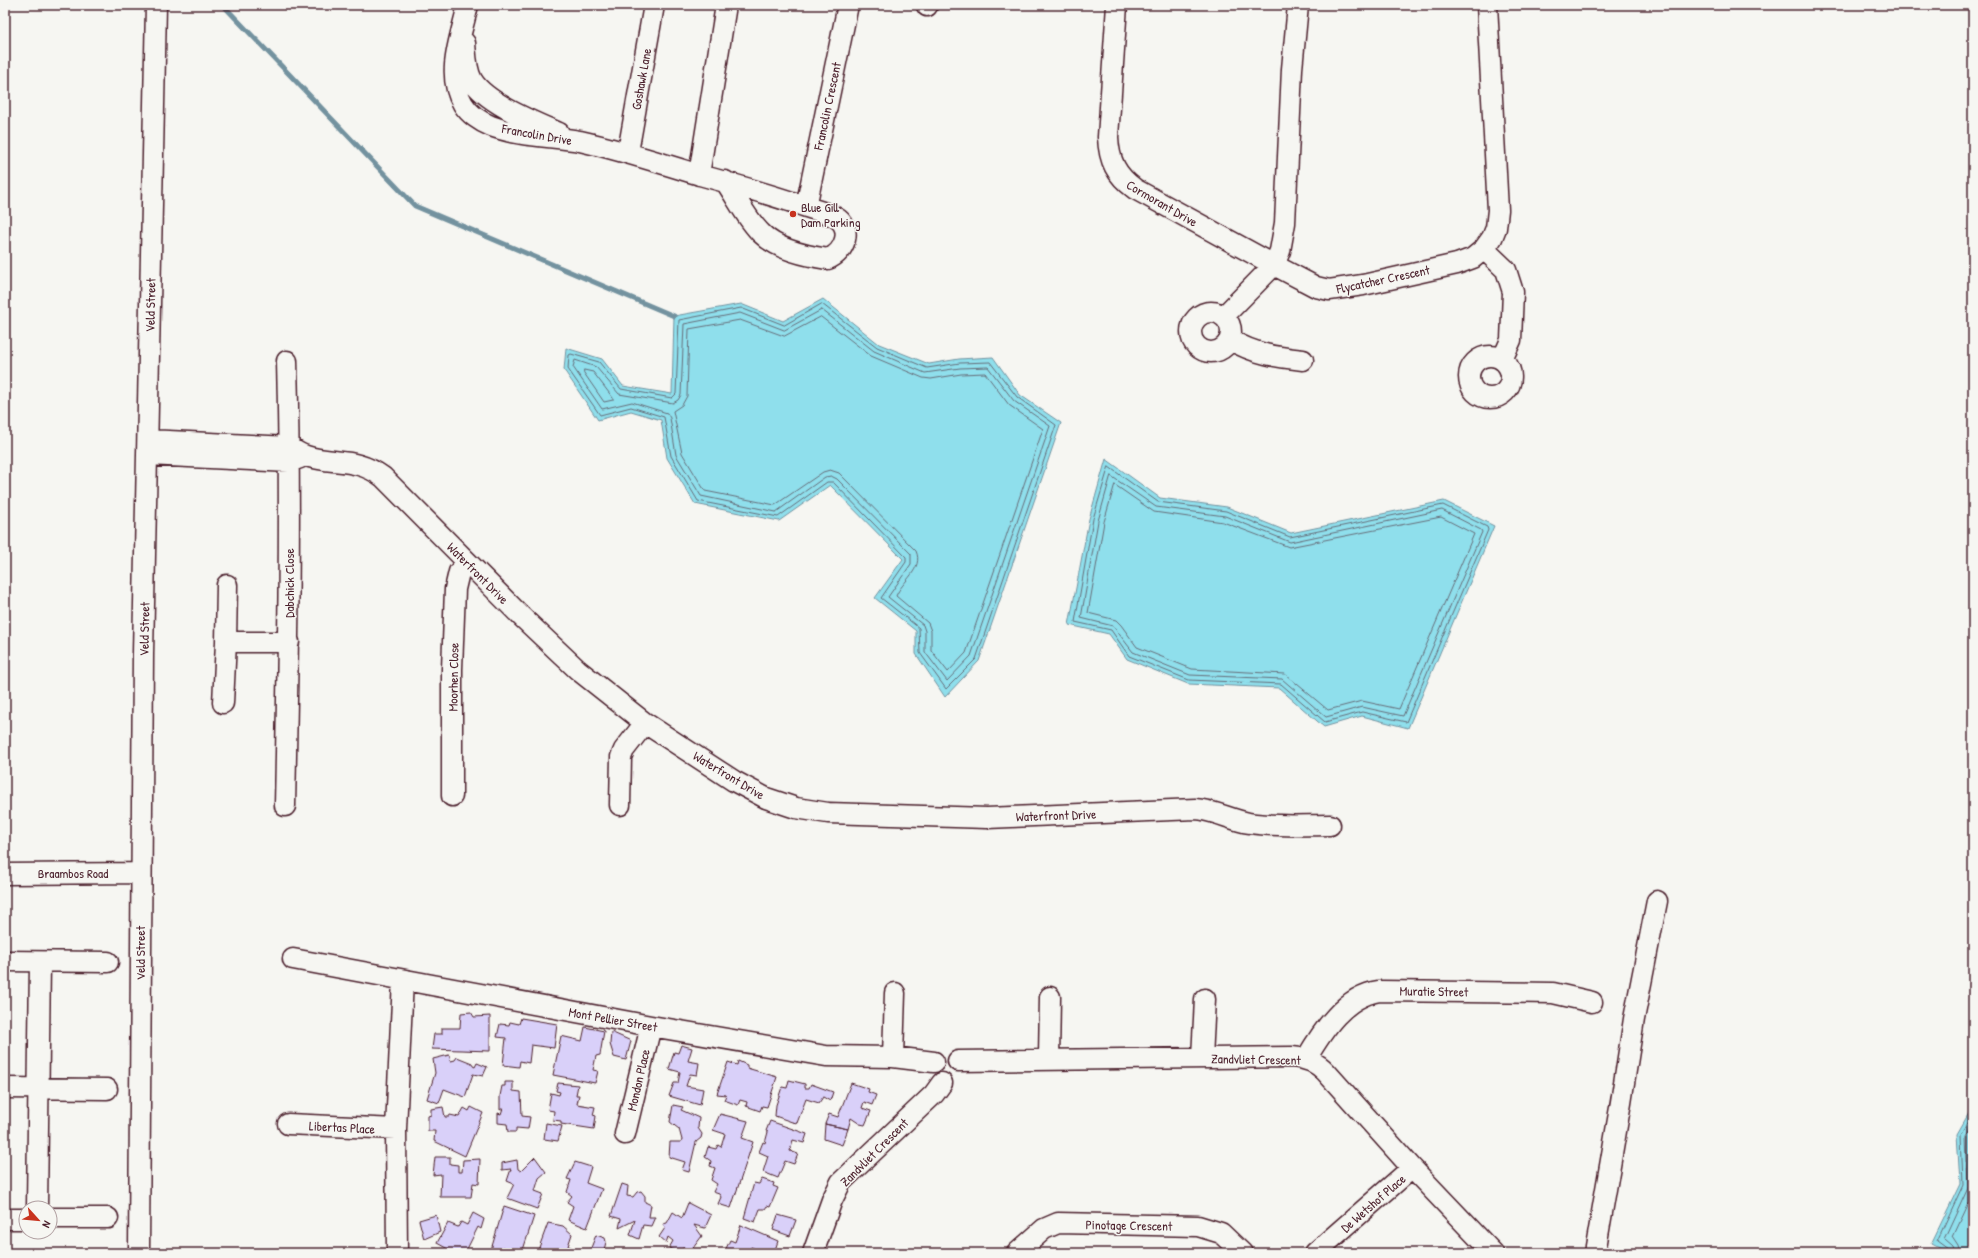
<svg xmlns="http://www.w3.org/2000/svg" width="1978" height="1258" viewBox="0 0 1978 1258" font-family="'Patrick Hand',sans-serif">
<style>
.water{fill:#8fdfec;stroke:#73929f}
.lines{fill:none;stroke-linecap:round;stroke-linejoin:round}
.shore{stroke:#666c78;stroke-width:1}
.stream{stroke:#73929f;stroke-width:5}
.building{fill:#d9d0f9;stroke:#4a1f2b}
.minor-casing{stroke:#4a1f2b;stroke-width:23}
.minor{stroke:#f6f6f2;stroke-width:20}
.poi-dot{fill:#c8321e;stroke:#f6f6f2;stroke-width:1.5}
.labels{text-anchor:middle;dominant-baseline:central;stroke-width:3;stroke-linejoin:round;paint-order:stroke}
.street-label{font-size:13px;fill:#4a1f2b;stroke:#f6f6f2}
.poi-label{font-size:13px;fill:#4a1f2b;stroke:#f6f6f2;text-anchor:start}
</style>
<rect width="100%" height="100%" fill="#f6f6f2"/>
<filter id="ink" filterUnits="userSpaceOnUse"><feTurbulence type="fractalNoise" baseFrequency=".025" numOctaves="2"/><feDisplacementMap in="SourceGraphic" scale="8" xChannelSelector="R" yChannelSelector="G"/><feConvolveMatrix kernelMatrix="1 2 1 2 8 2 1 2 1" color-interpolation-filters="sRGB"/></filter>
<g filter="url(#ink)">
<path class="water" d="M823,299L879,344L929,364L959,359L993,357L1020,395L1061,423L979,661L945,697L916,654V631L875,598L903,559L830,485L779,521L695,504L667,458L661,420L631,411L598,420L564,370L566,348L602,359L623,386L672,394L674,316L741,304L783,321Z
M1106,459L1160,498L1227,507L1291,533L1444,501L1494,526L1408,728L1362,716L1324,727L1279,688L1188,684L1127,659L1109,634L1069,625L1089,519Z
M1973,1106V1253H1948L1931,1244L1960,1184L1957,1134Z"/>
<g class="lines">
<path class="shore" d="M822,304L877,347L927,368L960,363L990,362L1017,397L1056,425L976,659L946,689L920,653L919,628L881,598L906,562V557L833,482H827L778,517L698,501L671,456L664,417L631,407L600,415L568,369L569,355L571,354L599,362L621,389L672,398L676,394L679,320L741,308L784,325Z
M822,310L874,351L925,373L960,368L988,367L1014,401L1050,426L971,656L947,681L925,652V631L923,625L888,597L911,564V554L837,479L831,476L825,477L776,512L701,496L676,455L670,418L667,413L632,402L602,409L573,367L575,360L596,367L619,394L673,403L678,400L681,395L684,324L740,313L784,330Z
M821,317L871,356L923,378L931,379L961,374L985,373L1009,405L1043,429L966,653L948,672L931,650V631L928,623L896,596C902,581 924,569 916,551L839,473L830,470L823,472L775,505L705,491L682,453L673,411L682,405L687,396L689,329L740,320L784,336Z
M584,370L593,372L613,398V400L604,402L584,373Z
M1109,467L1158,502L1226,511L1290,537L1443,505L1487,527L1488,530L1406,722L1362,712L1325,722L1281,684L1189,680L1129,656L1111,630L1075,622L1093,519Z
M1111,476L1156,507L1225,516L1290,542L1442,510L1481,530L1482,532L1403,716L1362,707L1326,717L1282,679L1190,675L1133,652L1113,626L1081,618L1098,521Z
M1115,485L1154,512L1223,522L1289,547L1441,517L1474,534L1399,709L1362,701L1328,710L1285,674L1192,669L1137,647L1121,625L1116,620L1088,613L1104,522Z
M1949,1253L1948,1249L1937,1241L1963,1185L1961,1135L1973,1114
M1954,1253L1952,1246L1944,1239L1968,1187L1966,1136L1973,1124
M1960,1253L1958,1245L1952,1236L1973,1191"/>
<path class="stream" d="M223,5L415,206L674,316"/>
</g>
<path class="building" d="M471,1012L474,1017L490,1016V1051L432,1049L434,1034H442V1028H460L461,1013Z
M521,1018L557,1024L554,1048L531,1045L529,1063L520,1061L519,1067L503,1065L506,1038L497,1037L500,1024L509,1025L510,1022L519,1024Z
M585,1027L604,1031L600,1055L596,1056L593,1070L598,1071L595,1083L553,1075L561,1036L582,1041Z
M611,1032L631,1041L626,1060L614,1057L610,1044Z
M681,1045L692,1048L688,1061L699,1063L697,1075L690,1074L686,1086L703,1089L700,1105L669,1096L674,1083H678L680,1072L669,1069L674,1052L678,1053Z
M449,1055L451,1061L455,1060L457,1057L472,1063L473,1066L475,1067L477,1063L487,1067L483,1076L473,1074L465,1097L444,1089L439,1103L427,1099L435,1073L433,1059Z
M738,1061L747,1065V1068L777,1077L767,1107L762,1106L760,1111L746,1106L747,1102L740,1100L738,1105L724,1100L726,1095L717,1094L728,1062L737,1065Z
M789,1080L805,1084V1088H809L811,1084L833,1092L830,1101L823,1097L819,1103L806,1099L797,1123L792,1122L775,1116L776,1105L782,1087L787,1088Z
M505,1082H513V1091L521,1092L522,1116L530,1117L528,1129L516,1128V1132H508L507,1124L498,1123V1113L501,1114L503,1108L500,1110V1096L502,1086H505Z
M558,1083L578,1085L576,1095H579L577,1104L595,1107L593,1115L596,1116L594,1129L561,1124V1121L553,1120L554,1111L548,1110L551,1093L559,1095L560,1092L556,1091Z
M851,1083L869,1089L868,1092L876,1095L872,1105L864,1102L862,1108L871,1111L865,1125L860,1124L851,1118L848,1129L825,1124L829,1114L838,1117Z
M673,1105L683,1107L681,1110L699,1118L698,1128L702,1134L701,1138L696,1142L689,1172L682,1170L685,1162L669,1157L670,1142H681L682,1140L679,1129L670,1122Z
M443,1107L445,1117H449L450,1115L459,1117L464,1108L469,1111L471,1107L483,1113L465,1156L434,1141L435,1131H428V1116L431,1115V1109Z
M720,1114L748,1121L742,1138L753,1142L731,1208L718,1204L721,1197L719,1194L713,1192L717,1184L711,1180L715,1168L710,1166L711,1161L705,1157L708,1147L716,1149L718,1145L721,1147L725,1134L713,1130Z
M770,1121L807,1134L804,1143L793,1140L790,1151L798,1154L794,1164L785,1161L778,1178L763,1172L768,1156L759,1152L763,1142L765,1143L768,1132L766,1131Z
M546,1123L562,1126L558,1141L544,1139Z
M825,1124L848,1129L842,1145L824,1139Z
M435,1157H450V1164L458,1165V1172H462L463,1160L480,1159L479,1184L473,1183L471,1197H440L441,1174L433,1175Z
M535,1157L546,1172L539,1178L535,1191L543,1194L537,1209L507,1198L514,1184L507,1181L511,1169L502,1170V1163L517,1160L518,1169L521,1171Z
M575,1162L591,1167L586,1183L602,1189L587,1228L568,1220L573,1206L567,1202L572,1196L567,1192L571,1180L567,1179Z
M762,1179L774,1183L773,1186L778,1188L770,1207L767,1206L765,1209H760L755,1222L744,1218L754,1183L759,1184Z
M622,1184L628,1186L627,1196L633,1197L637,1192L641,1191L645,1196V1202L651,1205L649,1217H655L651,1226L643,1225L639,1239L630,1235L635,1220L619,1228L621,1219L611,1216Z
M688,1203L711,1215L705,1228L694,1225L702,1236L690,1252L683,1248L679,1253L669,1248L673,1241L668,1237L666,1243L659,1237L665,1228L663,1224L667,1223L673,1212L682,1218Z
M504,1206L534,1216L522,1253L503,1247L500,1253H490Z
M473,1213L484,1219L481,1229L478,1227L465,1253H455L437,1243L448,1223L458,1227L461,1222L467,1225Z
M436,1215L440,1232L424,1239L419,1220Z
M778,1215L796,1220L790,1236L773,1230Z
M548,1223L563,1226L572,1234L568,1246L583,1252V1253H537Z
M741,1225L778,1241L774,1253H765L751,1247L749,1253H724L730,1240L735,1242Z
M596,1235L605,1238L606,1242L604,1250L610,1253H589Z"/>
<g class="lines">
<defs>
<path id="minor" d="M468,5C461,37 445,74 463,104C469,114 481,122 491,126C520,137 551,136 580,141C621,150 660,163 700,175C733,184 765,193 798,204C810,209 823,211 835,217C854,227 845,253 828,259C807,256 778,250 762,234C747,220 737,198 725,181
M1117,5L1108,137C1109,161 1116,175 1135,189L1274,265L1316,287L1329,290L1363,285L1457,264L1473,258L1484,249L1492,238L1496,228L1498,210L1487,5
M927,6V5
M465,43C466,55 466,69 472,80C486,103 534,122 559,133
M628,152L654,5
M699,175L726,5
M806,207L848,5
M1484,249L1506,270L1513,292L1511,340L1502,360
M1191 332a20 20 0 1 1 40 0a20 20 0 1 1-40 0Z
M1224,316L1274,265L1280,251L1285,223L1292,69L1298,5
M1231,340C1254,354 1277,357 1303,360
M1469 377a21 21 0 1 1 42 0a21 21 0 1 1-42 0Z
M148,440L289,447C294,450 300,454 306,456C335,465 356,457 383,477L523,618L578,670L645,723L734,781L766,798L796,808L828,813L987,818L1195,809C1214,810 1231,820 1249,823C1276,827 1303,825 1330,825
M148,455L289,462L300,458
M226,642L227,585
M223,703L226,642H289
M452,796V669L455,589L459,572L467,562
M620,805L621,757L624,750L645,723
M285,806C288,657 291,509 287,361
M5,874L141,873
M293,959L651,1026L826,1056L893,1057L934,1062
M5,961L108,962
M893,1057L895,993
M1202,1058L1205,999
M1306,1059C1323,1030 1345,996 1379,991L1553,993L1592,1002
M1049,1060L1050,997
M958,1061L1292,1057C1306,1058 1317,1062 1326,1072L1412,1168L1493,1253
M5,1088L107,1089
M288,1124L396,1129
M625,1134L651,1026
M37,1208L40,962
M50,1218H108
M5,1219H26
M139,1253L143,654L156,5
M397,1253L396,1129L403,980
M813,1253L832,1200L841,1182L934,1094L942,1083
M1017,1253L1044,1229L1058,1223L1198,1226L1221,1233L1242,1253
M1315,1253L1412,1168
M1595,1253L1621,1102L1634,1019L1657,901"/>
</defs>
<use href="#minor" class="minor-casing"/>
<use href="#minor" class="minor"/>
</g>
</g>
<circle class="poi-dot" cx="793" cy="214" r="4"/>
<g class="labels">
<g class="street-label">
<text transform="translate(641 79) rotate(-80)">Goshawk Lane</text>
<text transform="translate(827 106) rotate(-78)">Francolin Crescent</text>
<text transform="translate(537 134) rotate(10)">Francolin Drive</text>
<text transform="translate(1162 203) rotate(30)">Cormorant Drive</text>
<text transform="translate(1383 279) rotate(-12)">Flycatcher Crescent</text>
<text transform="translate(150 305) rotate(-89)">Veld Street</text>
<text transform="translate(478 573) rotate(45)">Waterfront Drive</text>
<text transform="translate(289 583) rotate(-90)">Dabchick Close</text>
<text transform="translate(144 629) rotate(-89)">Veld Street</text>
<text transform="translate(453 677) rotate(-89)">Moorhen Close</text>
<text transform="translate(729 775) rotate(31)">Waterfront Drive</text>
<text transform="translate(1056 815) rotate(-2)">Waterfront Drive</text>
<text x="73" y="873">Braambos Road</text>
<text transform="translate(140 953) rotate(-90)">Veld Street</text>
<text transform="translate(1434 991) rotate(1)">Muratie Street</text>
<text transform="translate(613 1019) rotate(10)">Mont Pellier Street</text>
<text transform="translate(1256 1059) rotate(1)">Zandvliet Crescent</text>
<text transform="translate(638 1080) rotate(-77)">Mondon Place</text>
<text transform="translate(342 1127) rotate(3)">Libertas Place</text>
<text transform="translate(874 1152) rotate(-45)">Zandvliet Crescent</text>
<text transform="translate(1373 1203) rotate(-41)">De Wetshof Place</text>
<text transform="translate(1129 1225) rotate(1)">Pinotage Crescent</text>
</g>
<g class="poi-label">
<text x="801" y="207">Blue Gill<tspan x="801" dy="15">Dam Parking</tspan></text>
</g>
</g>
<rect width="1978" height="1258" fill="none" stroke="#f6f6f2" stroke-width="20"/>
<rect x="10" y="10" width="1958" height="1238" fill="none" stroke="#4a1f2b" stroke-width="1.5" filter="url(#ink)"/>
<g transform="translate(38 1220) rotate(117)"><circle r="19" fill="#f6f6f2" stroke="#b1a0a2"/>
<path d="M0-3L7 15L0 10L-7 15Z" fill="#c8321e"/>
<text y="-6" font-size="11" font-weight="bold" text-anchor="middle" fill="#4a1f2b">N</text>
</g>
</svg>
